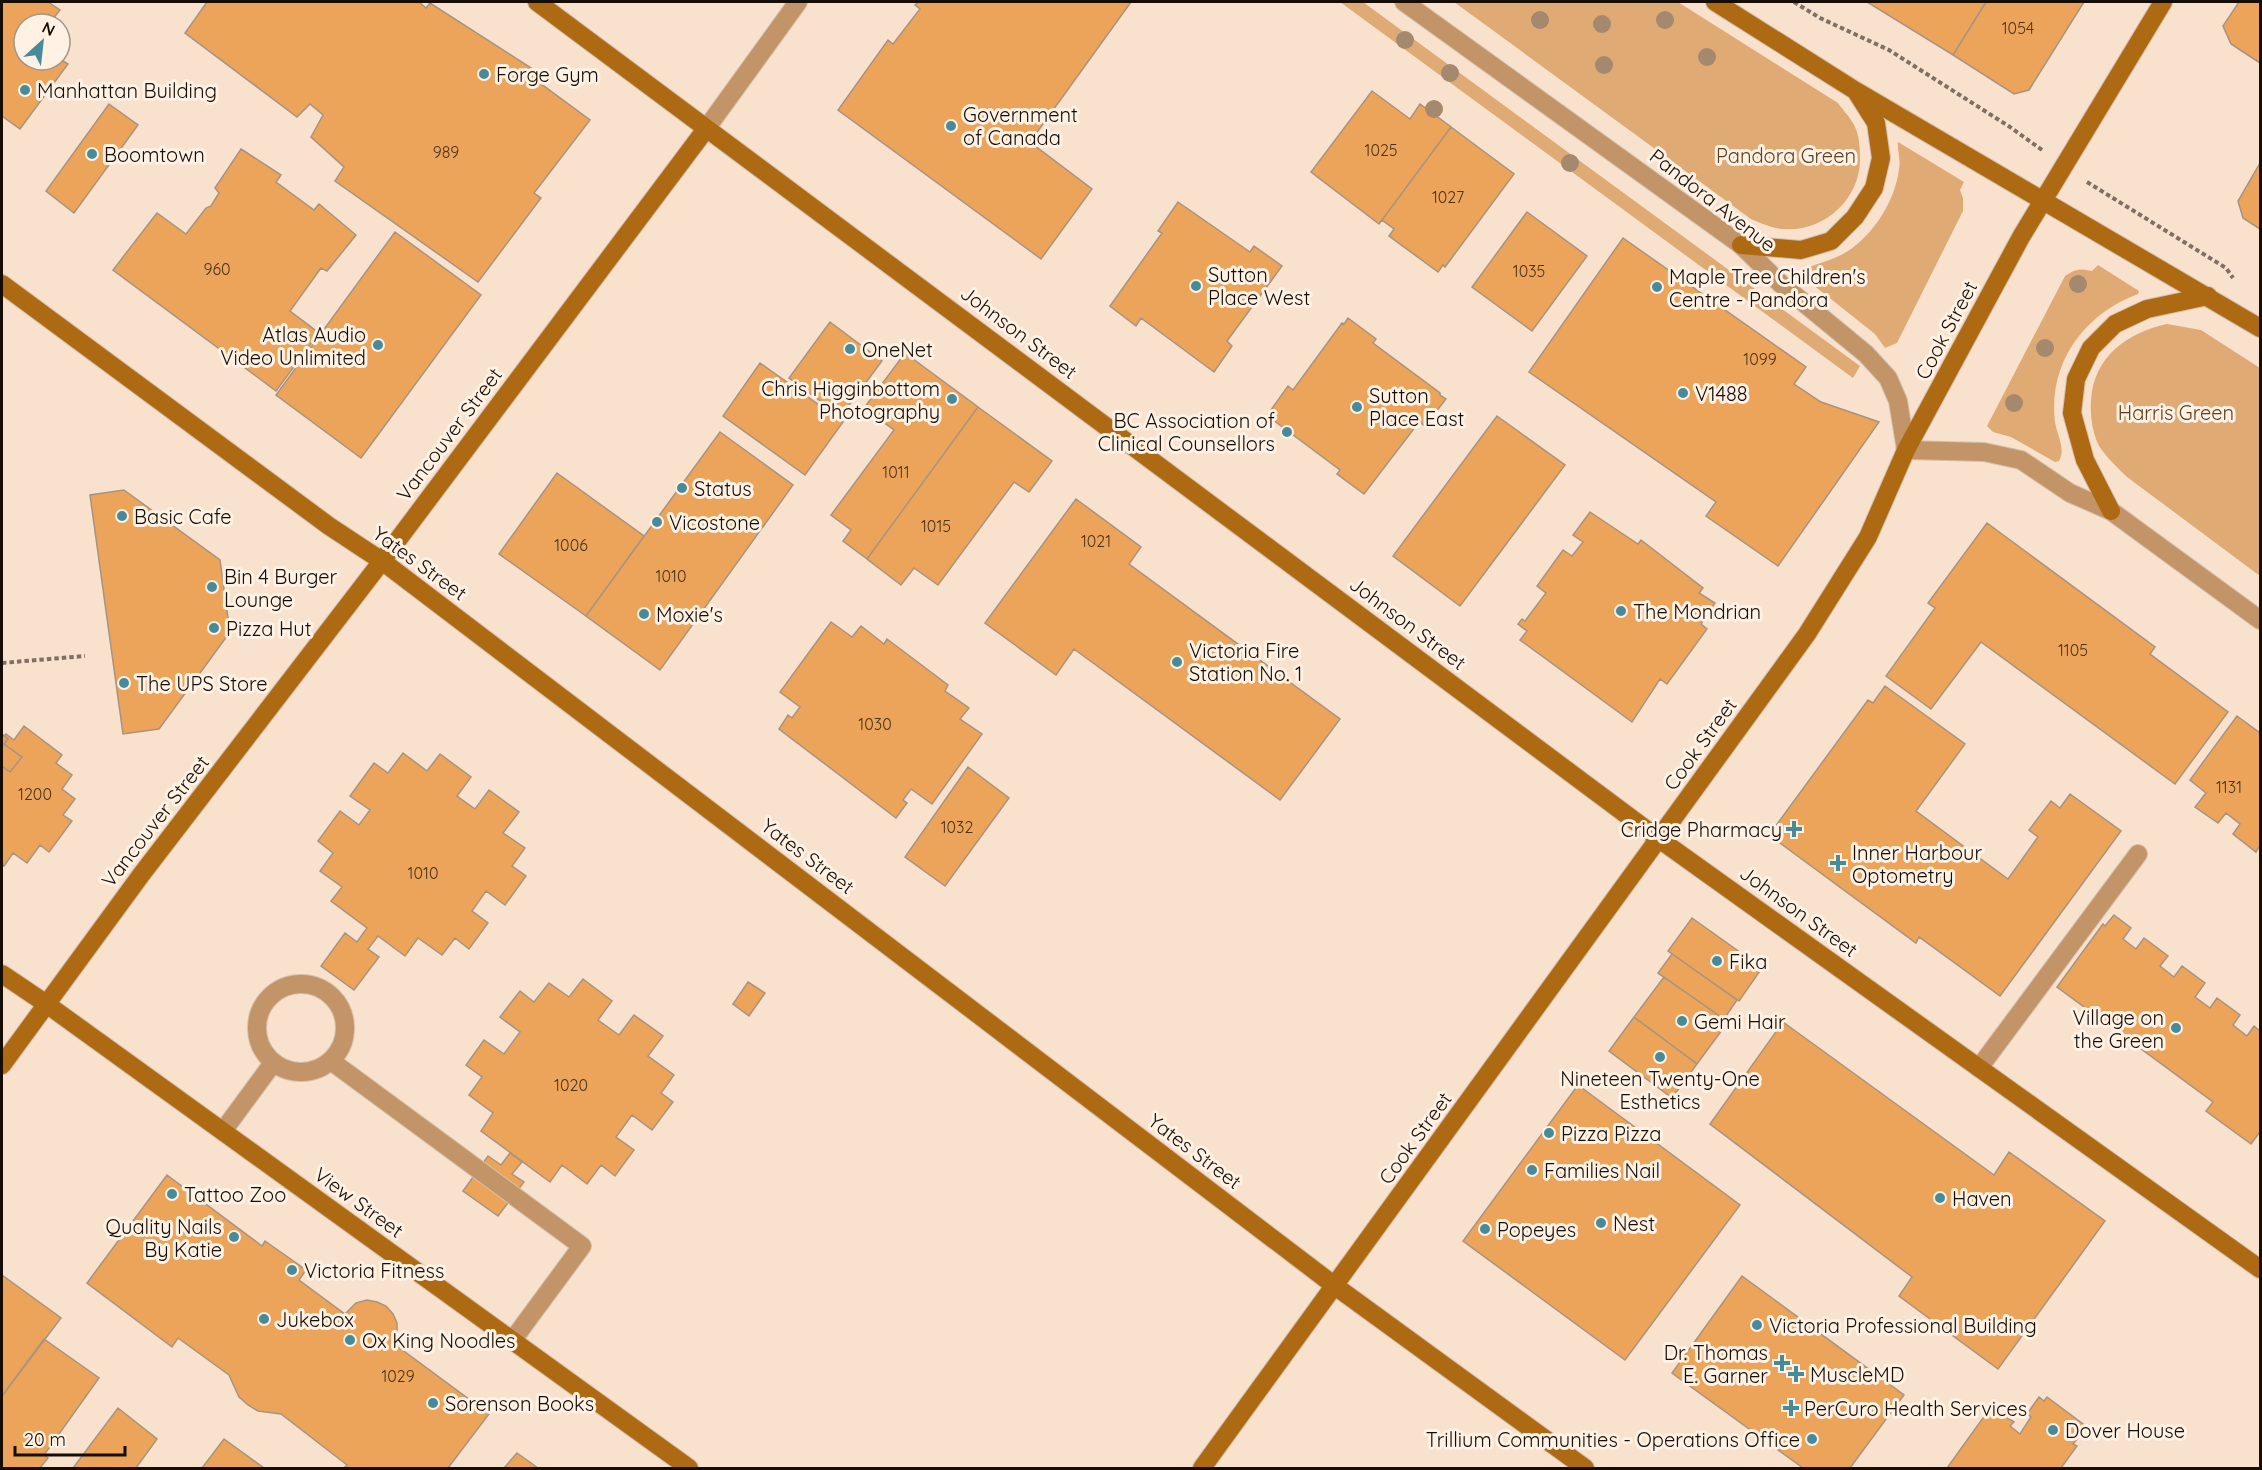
<svg xmlns="http://www.w3.org/2000/svg" width="2262" height="1470" viewBox="0 0 2262 1470" font-family="Quicksand,sans-serif">
<style>
.green{fill:#e0aa75}
.building{fill:#eca45a;stroke:#a89380;stroke-width:1.5}
.lines{fill:none;stroke-linecap:round;stroke-linejoin:round}
.lane-casing{stroke:#d4c0ad;stroke-width:20}
.street-casing{stroke:#d4c0ad;stroke-width:20}
.secondary-casing{stroke:#d4c0ad;stroke-width:20}
.path{stroke:#7f7063;stroke-width:4;stroke-dasharray:4.5 3;stroke-linecap:butt}
.lane{stroke:#c39467;stroke-width:18}
.street{stroke:#c39467;stroke-width:18}
.secondary{stroke:#ae6a13;stroke-width:18}
.tree{fill:#a4896f}
.poi-dot{fill:#478a9a;stroke:#fff1e4;stroke-width:2}
.labels{text-anchor:middle;dominant-baseline:central;stroke-width:6;stroke-linejoin:round;paint-order:stroke}
.number-label{font-size:16px;fill:#4b331b}
.poi-label{font-size:20px;fill:#150d06;stroke:#fff1e4;text-anchor:start}
.park-label{font-size:20px;fill:#5f4122;stroke:#fff1e4}
.street-label{font-size:20px;fill:#150d06;stroke:#fff1e4}
</style>
<rect width="100%" height="100%" fill="#f8e2cd"/>
<path class="green" d="M1340,2H1363L1860,366L1853,378Z
M1454,2H1678L1838,103C1843,110 1850,117 1854,125C1860,136 1860,150 1860,161C1859,201 1822,233 1782,229C1771,228 1761,223 1751,219Z
M1898,142L1964,182L1960,190L1963,198V211L1897,343L1885,348L1875,334L1798,273C1809,265 1827,262 1841,255C1870,240 1895,203 1899,169C1901,160 1897,151 1898,142Z
M2098,265L2139,291L2138,294C2084,314 2048,363 2055,422C2057,435 2066,449 2059,461L2055,462L2011,437L1993,432L1987,426L2065,276C2075,269 2080,268 2092,271Z
M2167,324L2201,330L2260,368V576L2127,477C2117,467 2107,458 2099,446C2092,432 2090,415 2091,400C2094,356 2127,333 2167,324Z"/>
<path class="building" d="M2,2H48L60,10L49,24H24V60L60,59L68,64L20,129L2,116Z
M207,2H419L426,8L430,3L545,77L540,83L590,120L534,193L541,198L478,282L335,181L344,167L311,137L323,115L310,104L297,117L185,33Z
M918,2H1131L1030,142L1092,189L1041,259L838,110L888,40L893,44L920,9L915,5Z
M1867,2H1986L1953,55Z
M1986,2H2084L2029,90L2014,94L1953,55Z
M2239,2H2260V63L2231,44L2223,26Z
M1372,91L1410,119L1420,104L1451,127L1379,224L1311,172Z
M109,104L138,125L74,213L46,191Z
M1451,127L1514,174L1445,267L1443,265L1438,272L1389,236L1394,229L1382,220Z
M241,149L281,175L276,182L314,210L319,204L356,235L327,271L321,268L290,311L319,333L276,391L113,270L157,213L186,234L206,208L211,206L219,193L215,188Z
M2260,163V229L2243,218L2238,201Z
M1178,202L1250,252L1254,246L1282,266L1227,341L1232,346L1214,372L1141,318L1136,326L1110,306L1162,233L1158,231Z
M1527,212L1587,256L1532,331L1472,287Z
M395,232L481,295L361,458L276,395Z
M1623,238L1806,367L1794,384L1821,402L1879,422L1778,566L1706,516L1716,502L1529,372Z
M1348,318L1376,339L1373,343L1440,393V395L1446,399L1425,426L1419,422L1364,494L1337,474L1340,470L1273,420L1274,419L1268,414L1288,386L1293,390L1342,323L1344,324Z
M830,322L882,361L841,416L789,378Z
M905,353L978,407L867,559L843,541L851,530L831,515L894,430L864,408Z
M760,363L843,422L805,475L723,416Z
M978,407L1052,461L1029,492L1014,482L938,585L914,568L901,585L867,559Z
M1497,416L1565,465L1460,606L1393,556Z
M720,432L793,485L660,670L586,616Z
M557,473L644,536L586,616L499,554Z
M124,490L220,560L230,632L159,729L123,734L90,495Z
M1076,499L1141,547L1129,564L1340,719L1280,800L1074,649L1056,675L985,623Z
M1590,512L1638,544L1641,540L1703,588L1699,593L1715,603L1701,624L1707,629L1667,684L1660,679L1632,722L1520,640L1527,631L1518,624L1522,619L1525,621L1546,593L1537,586L1563,550L1572,556L1583,542L1573,535Z
M1987,523L2155,647L2150,654L2228,712L2175,784L1981,642L1931,709L1886,676L1935,608L1928,603Z
M831,622L852,637L861,626L884,644L887,639L948,685L945,691L969,708L960,719L982,734L932,804L911,789L903,800L907,803L896,818L779,729L788,715L792,718L800,707L780,692Z
M1885,686L1965,744L1916,811L2008,879L2038,837L2029,830L2051,801L2060,808L2070,794L2121,831L2000,996L1919,937L1916,943L1769,835L1868,700L1873,703Z
M2237,716L2260,733V845L2256,852L2233,834L2240,824L2226,813L2218,823L2195,807L2206,793L2190,780Z
M24,726L62,755L56,763L72,775L62,789L75,799L63,815L72,821L49,852L40,845L27,863L13,853L4,866L2,864V766L10,772L22,757L4,744L8,739L4,736L6,734L14,740Z
M2,734L8,739L4,744L22,757L10,772L2,766Z
M403,753L427,771L440,754L471,777L457,796L475,809L489,790L519,812L503,833L525,848L512,866L526,876L505,905L486,891L472,911L488,923L469,949L455,938L442,955L418,938L405,956L378,936L368,949L379,957L354,990L321,966L345,933L357,942L367,928L331,901L342,887L320,871L333,853L318,841L340,811L359,825L370,810L350,796L374,763L388,773Z
M968,767L1009,798L945,886L905,857Z
M2114,915L2131,928L2123,939L2136,949L2144,938L2168,956L2160,966L2174,977L2182,966L2205,983L2195,997L2210,1008L2217,998L2240,1015L2233,1025L2247,1036L2254,1026L2260,1031V1132L2251,1144L2206,1111L2213,1102L2057,987L2103,924L2105,926Z
M1692,918L1762,968L1739,1001L1668,951Z
M1672,954L1737,1000L1724,1019L1658,973Z
M1664,977L1728,1022L1697,1064L1634,1017Z
M583,979L612,1001L598,1020L619,1035L634,1015L663,1036L648,1056L674,1075L661,1093L673,1102L652,1130L632,1115L616,1137L634,1150L615,1176L601,1165L587,1184L562,1165L550,1182L481,1131L493,1113L469,1095L482,1077L466,1065L484,1040L504,1054L520,1032L500,1017L520,991L534,1002L549,983L569,997Z
M748,982L765,993L749,1016L733,1004Z
M1634,1017L1697,1064L1672,1098L1609,1051Z
M1783,1022L1994,1175L2009,1152L2105,1221L1998,1369L1899,1296L1912,1277L1710,1124Z
M1578,1085L1740,1205L1625,1360L1463,1241Z
M510,1153L522,1162L512,1174L524,1182L498,1216L463,1191L488,1156L501,1165Z
M167,1175L262,1246L265,1241L306,1270L299,1280L345,1314L356,1303L367,1300L377,1302L386,1306L393,1314L397,1323V1334L393,1343L489,1414L448,1468H344L347,1465L281,1414L258,1411L248,1405L239,1397L229,1375L178,1338L172,1347L87,1283Z
M2,1275L61,1318L2,1396Z
M1742,1276L1904,1395L1850,1468H1803L1672,1373Z
M44,1339L99,1378L44,1455L48,1458L40,1468H2V1396Z
M2039,1397L2044,1401L2047,1397L2087,1427L2073,1444L2077,1446L2061,1468H1947L1988,1411L1993,1415L1996,1411L2014,1422L2010,1426L2020,1434L2031,1417L2027,1414Z
M118,1408L157,1439L136,1468H73Z
M224,1439L264,1468H202Z
M517,1453L538,1468H504Z"/>
<g class="lines">
<defs>
<path id="lane" d="M257 1028a44 44 0 1 1 88 0a44 44 0 1 1-88 0Z
M331,1061L582,1246L512,1341
M1979,1068L2138,854
M223,1131L273,1063"/>
<path id="street" d="M1404,2L1741,245L1781,284L1866,354L1888,378L1898,401L1906,450L1984,452L2021,460L2070,493L2111,511L2260,620
M706,129L798,2"/>
<path id="secondary" d="M537,2L1659,839L2260,1269
M1715,2L1856,91L2260,328
M1741,245L1801,250L1831,241L1855,217L1874,188L1881,158L1876,123L1857,93
M2,284L329,526L382,561L1335,1286L1585,1468
M2111,511L2085,460L2072,413L2076,379L2091,348L2115,324L2147,309L2208,296
M2,974L45,1003L689,1468
M2,1065L141,875L382,561L706,129
M1202,1468L1807,634L1868,537L1906,450L2021,237L2163,2"/>
</defs>
<use href="#lane" class="lane-casing"/>
<use href="#street" class="street-casing"/>
<use href="#secondary" class="secondary-casing"/>
<path class="path" d="M1794,2L1820,18L1889,50L2010,127L2042,150
M2087,182L2226,268L2233,278
M2,663L85,656"/>
<use href="#lane" class="lane"/>
<use href="#street" class="street"/>
<use href="#secondary" class="secondary"/>
</g>
<g class="tree">
<circle cx="1540" cy="20" r="9"/>
<circle cx="1665" cy="20" r="9"/>
<circle cx="1602" cy="24" r="9"/>
<circle cx="1405" cy="40" r="9"/>
<circle cx="1707" cy="57" r="9"/>
<circle cx="1604" cy="65" r="9"/>
<circle cx="1450" cy="73" r="9"/>
<circle cx="1434" cy="109" r="9"/>
<circle cx="1570" cy="163" r="9"/>
<circle cx="2078" cy="284" r="9"/>
<circle cx="2045" cy="348" r="9"/>
<circle cx="2014" cy="403" r="9"/>
</g>
<g class="poi-dot">
<circle cx="484" cy="74" r="6"/>
<circle cx="25" cy="90" r="6"/>
<circle cx="951" cy="126" r="6"/>
<circle cx="92" cy="154" r="6"/>
<circle cx="1196" cy="286" r="6"/>
<circle cx="1657" cy="287" r="6"/>
<circle cx="378" cy="345" r="6"/>
<circle cx="850" cy="349" r="6"/>
<circle cx="1683" cy="393" r="6"/>
<circle cx="952" cy="399" r="6"/>
<circle cx="1357" cy="407" r="6"/>
<circle cx="1287" cy="432" r="6"/>
<circle cx="682" cy="488" r="6"/>
<circle cx="122" cy="516" r="6"/>
<circle cx="657" cy="522" r="6"/>
<circle cx="212" cy="587" r="6"/>
<circle cx="1621" cy="611" r="6"/>
<circle cx="644" cy="614" r="6"/>
<circle cx="214" cy="628" r="6"/>
<circle cx="1177" cy="662" r="6"/>
<circle cx="124" cy="683" r="6"/>
<path d="M1791 820h6v6h6v6h-6v6h-6v-6h-6v-6h6z"/>
<path d="M1835 854h6v6h6v6h-6v6h-6v-6h-6v-6h6z"/>
<circle cx="1717" cy="961" r="6"/>
<circle cx="1682" cy="1021" r="6"/>
<circle cx="2176" cy="1028" r="6"/>
<circle cx="1660" cy="1057" r="6"/>
<circle cx="1549" cy="1133" r="6"/>
<circle cx="1532" cy="1170" r="6"/>
<circle cx="172" cy="1194" r="6"/>
<circle cx="1940" cy="1198" r="6"/>
<circle cx="1601" cy="1223" r="6"/>
<circle cx="1485" cy="1229" r="6"/>
<circle cx="234" cy="1237" r="6"/>
<circle cx="292" cy="1270" r="6"/>
<circle cx="264" cy="1319" r="6"/>
<circle cx="1757" cy="1325" r="6"/>
<circle cx="350" cy="1340" r="6"/>
<path d="M1779 1354h6v6h6v6h-6v6h-6v-6h-6v-6h6z"/>
<path d="M1793 1365h6v6h6v6h-6v6h-6v-6h-6v-6h6z"/>
<circle cx="433" cy="1403" r="6"/>
<path d="M1788 1399h6v6h6v6h-6v6h-6v-6h-6v-6h6z"/>
<circle cx="2053" cy="1430" r="6"/>
<circle cx="1812" cy="1439" r="6"/>
</g>
<g class="labels">
<g class="number-label">
<text x="2018" y="28">1054</text>
<text x="1381" y="150">1025</text>
<text x="446" y="152">989</text>
<text x="1448" y="197">1027</text>
<text x="217" y="269">960</text>
<text x="1529" y="271">1035</text>
<text x="1760" y="359">1099</text>
<text x="896" y="472">1011</text>
<text x="936" y="526">1015</text>
<text x="1096" y="541">1021</text>
<text x="571" y="545">1006</text>
<text x="671" y="576">1010</text>
<text x="2073" y="650">1105</text>
<text x="875" y="724">1030</text>
<text x="2229" y="787">1131</text>
<text x="35" y="794">1200</text>
<text x="957" y="827">1032</text>
<text x="423" y="873">1010</text>
<text x="571" y="1085">1020</text>
<text x="398" y="1376">1029</text>
</g>
<g class="poi-label">
<text x="496" y="74">Forge Gym</text>
<text x="37" y="90">Manhattan Building</text>
<text x="963" y="114">Government<tspan x="963" dy="23">of Canada</tspan></text>
<text x="104" y="154">Boomtown</text>
<text x="1208" y="274">Sutton<tspan x="1208" dy="23">Place West</tspan></text>
<text x="1669" y="276">Maple Tree Children's<tspan x="1669" dy="23">Centre - Pandora</tspan></text>
<text x="366" y="334" text-anchor="end">Atlas Audio<tspan x="366" dy="23">Video Unlimited</tspan></text>
<text x="862" y="349">OneNet</text>
<text x="940" y="388" text-anchor="end">Chris Higginbottom<tspan x="940" dy="23">Photography</tspan></text>
<text x="1695" y="393">V1488</text>
<text x="1369" y="395">Sutton<tspan x="1369" dy="23">Place East</tspan></text>
<text x="1275" y="420" text-anchor="end">BC Association of<tspan x="1275" dy="23">Clinical Counsellors</tspan></text>
<text x="694" y="488">Status</text>
<text x="134" y="516">Basic Cafe</text>
<text x="669" y="522">Vicostone</text>
<text x="224" y="576">Bin 4 Burger<tspan x="224" dy="23">Lounge</tspan></text>
<text x="1633" y="611">The Mondrian</text>
<text x="656" y="614">Moxie's</text>
<text x="226" y="628">Pizza Hut</text>
<text x="1189" y="650">Victoria Fire<tspan x="1189" dy="23">Station No. 1</tspan></text>
<text x="136" y="683">The UPS Store</text>
<text x="1782" y="829" text-anchor="end">Cridge Pharmacy</text>
<text x="1852" y="852">Inner Harbour<tspan x="1852" dy="23">Optometry</tspan></text>
<text x="1729" y="961">Fika</text>
<text x="2164" y="1017" text-anchor="end">Village on<tspan x="2164" dy="23">the Green</tspan></text>
<text x="1694" y="1021">Gemi Hair</text>
<text x="1660" y="1078" text-anchor="middle">Nineteen Twenty-One<tspan x="1660" dy="23">Esthetics</tspan></text>
<text x="1561" y="1133">Pizza Pizza</text>
<text x="1544" y="1170">Families Nail</text>
<text x="184" y="1194">Tattoo Zoo</text>
<text x="1952" y="1198">Haven</text>
<text x="1613" y="1223">Nest</text>
<text x="222" y="1226" text-anchor="end">Quality Nails<tspan x="222" dy="23">By Katie</tspan></text>
<text x="1497" y="1229">Popeyes</text>
<text x="304" y="1270">Victoria Fitness</text>
<text x="276" y="1319">Jukebox</text>
<text x="1769" y="1325">Victoria Professional Building</text>
<text x="362" y="1340">Ox King Noodles</text>
<text x="1768" y="1352" text-anchor="end">Dr. Thomas<tspan x="1768" dy="23">E. Garner</tspan></text>
<text x="1810" y="1374">MuscleMD</text>
<text x="445" y="1403">Sorenson Books</text>
<text x="1804" y="1408">PerCuro Health Services</text>
<text x="2065" y="1430">Dover House</text>
<text x="1800" y="1439" text-anchor="end">Trillium Communities - Operations Office</text>
</g>
<g class="park-label">
<text x="1786" y="155">Pandora Green</text>
<text x="2176" y="412">Harris Green</text>
</g>
<g class="street-label">
<text transform="translate(1713 200) rotate(38)">Pandora Avenue</text>
<text transform="translate(1946 330) rotate(-62)">Cook Street</text>
<text transform="translate(1019 332) rotate(37)">Johnson Street</text>
<text transform="translate(449 434) rotate(-53)">Vancouver Street</text>
<text transform="translate(420 563) rotate(36)">Yates Street</text>
<text transform="translate(1408 623) rotate(37)">Johnson Street</text>
<text transform="translate(1700 744) rotate(-54)">Cook Street</text>
<text transform="translate(155 821) rotate(-52)">Vancouver Street</text>
<text transform="translate(808 856) rotate(37)">Yates Street</text>
<text transform="translate(1799 911) rotate(36)">Johnson Street</text>
<text transform="translate(1415 1138) rotate(-54)">Cook Street</text>
<text transform="translate(1195 1151) rotate(37)">Yates Street</text>
<text transform="translate(359 1202) rotate(36)">View Street</text>
</g>
</g>
<rect width="2262" height="1470" fill="none" stroke="#150d06" stroke-width="6"/>
<g transform="translate(42 42) rotate(27)"><circle r="28" fill="#fff1e4" stroke="#a1968b" stroke-width="1.5"/>
<path d="M0-4.5L10 22L0 15L-10 22Z" fill="#478a9a"/>
<text y="-9" font-size="16" font-weight="bold" text-anchor="middle" fill="#150d06">N</text>
</g>
<path d="M15 1446v9h110v-9" fill="none" stroke="#150d06" stroke-width="3"/>
<text x="24" y="1446" font-size="18" fill="#150d06" stroke="#fff1e4" stroke-width="4.5" paint-order="stroke">20 m</text>
</svg>
